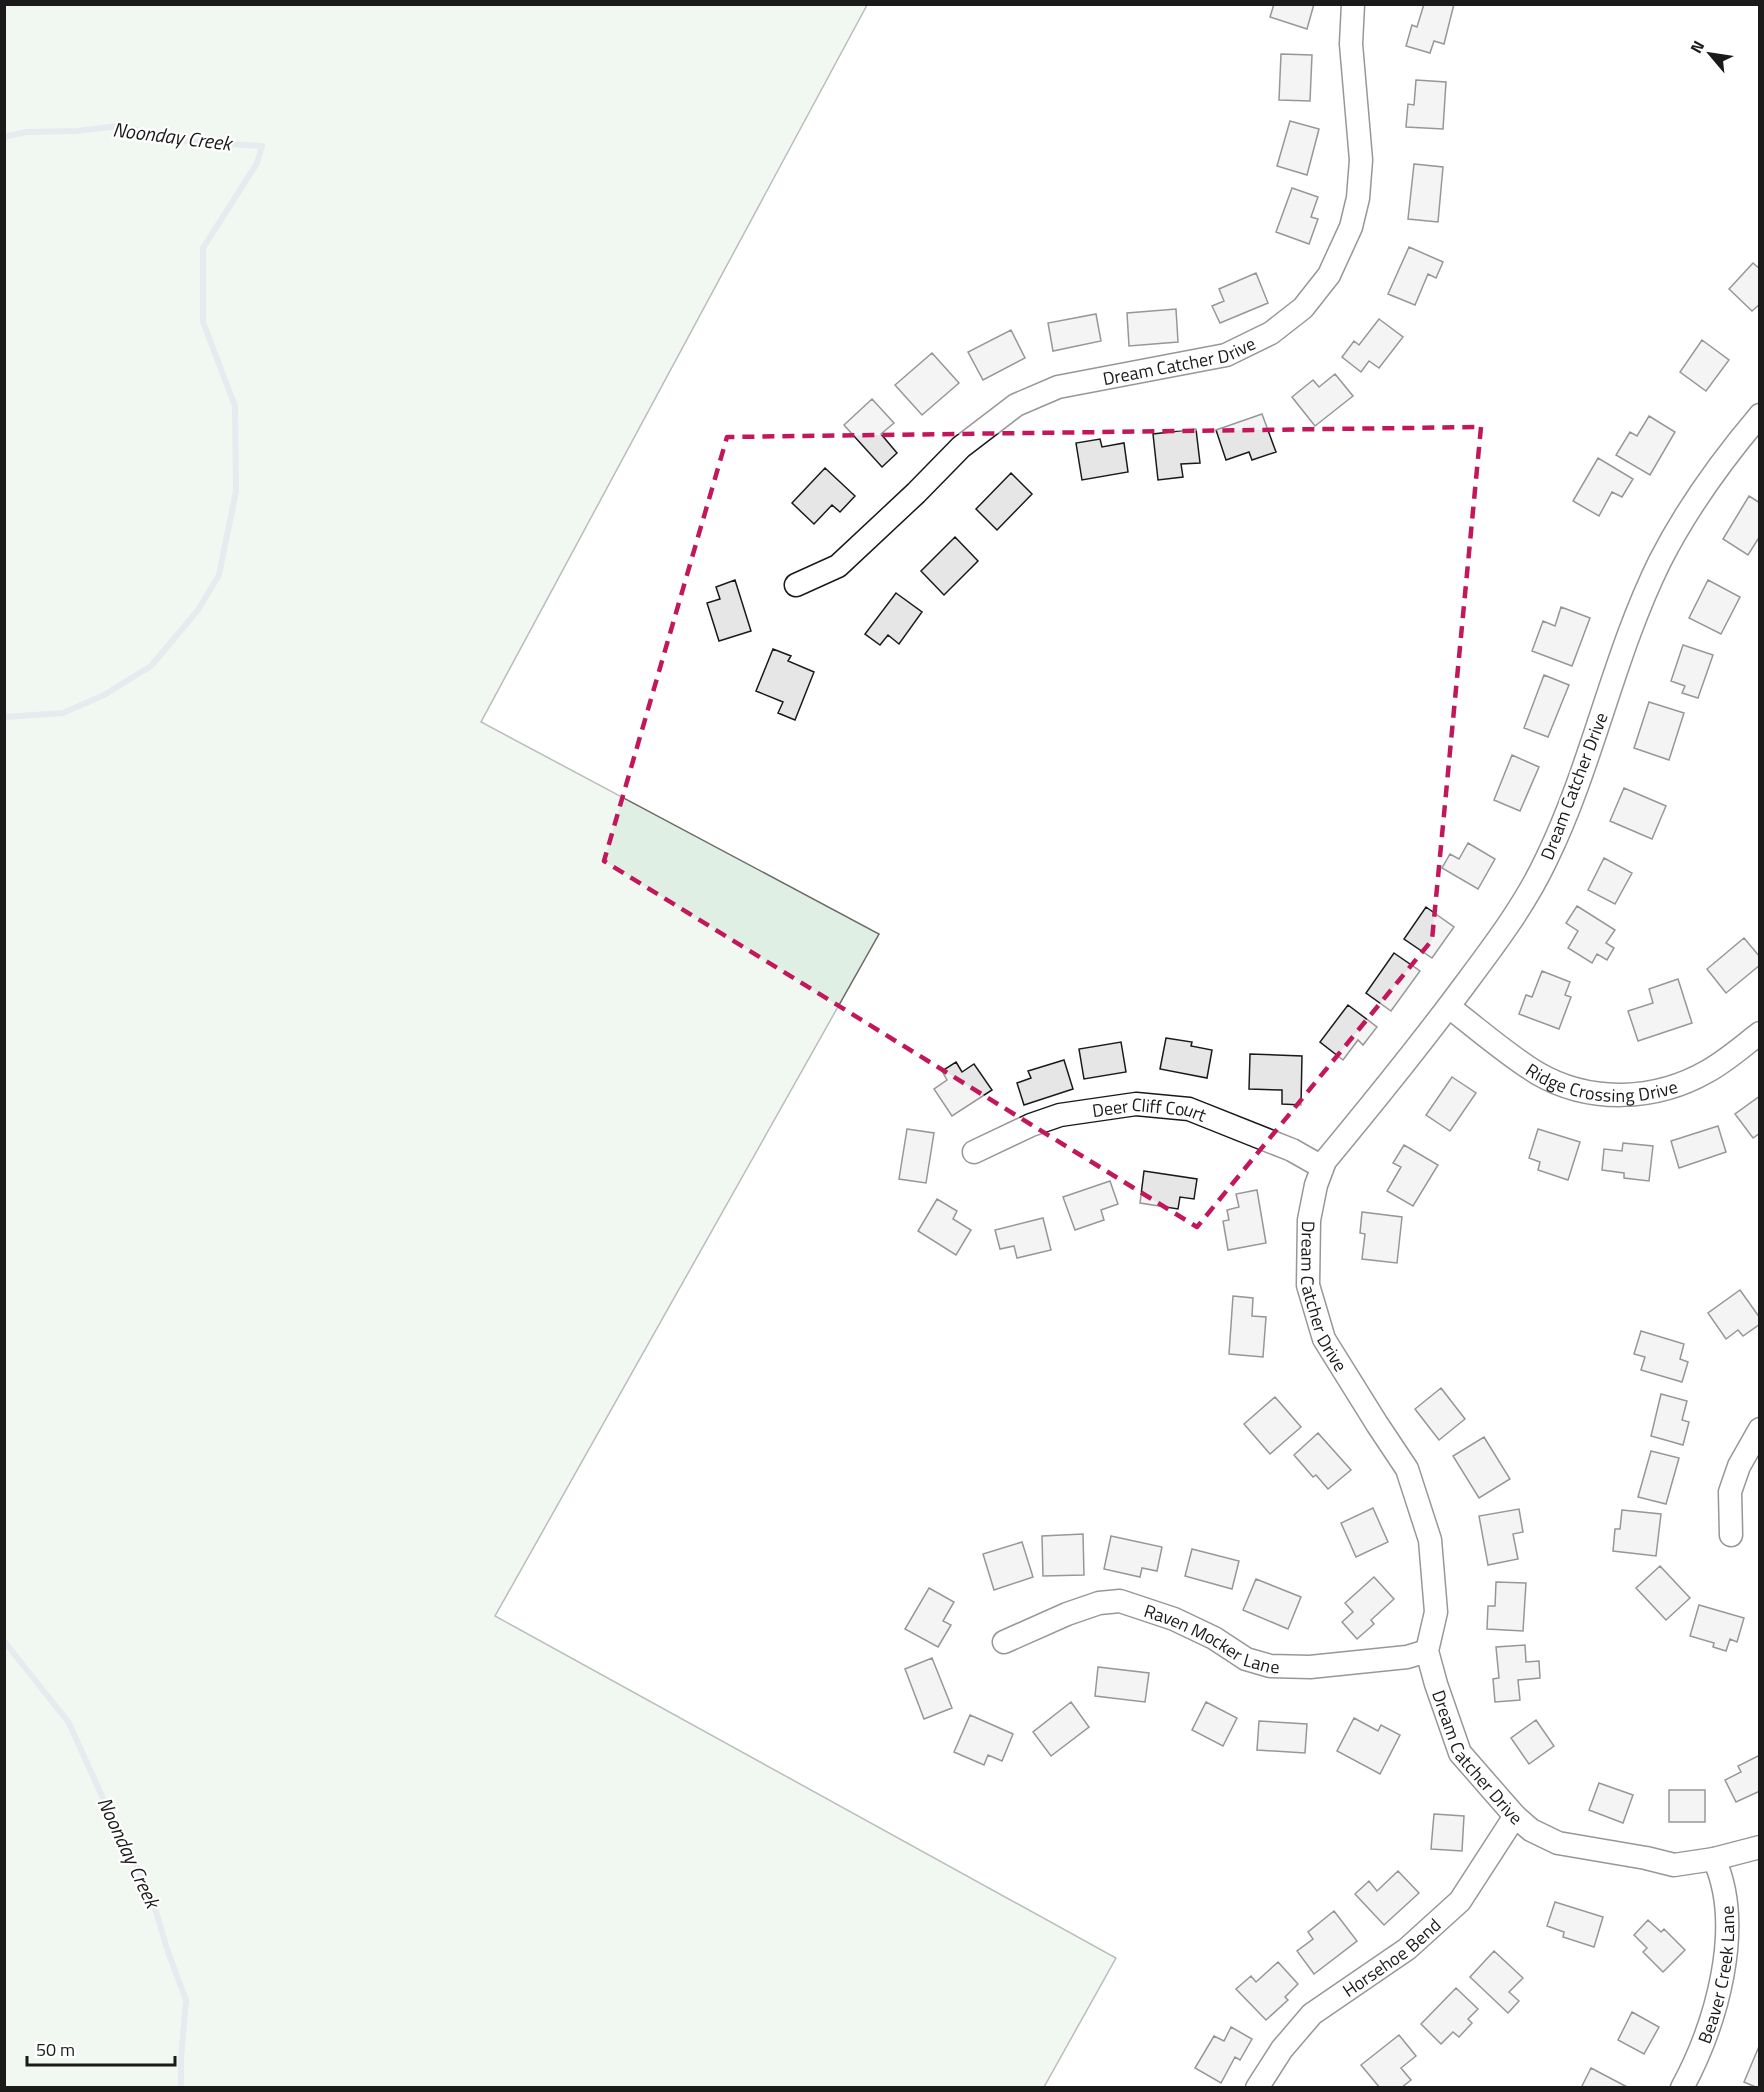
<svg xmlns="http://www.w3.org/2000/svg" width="1764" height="2092" viewBox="0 0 1764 2092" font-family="'Titillium Web',sans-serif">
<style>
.green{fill:#e0efe3;stroke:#6a6a6a;stroke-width:1.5}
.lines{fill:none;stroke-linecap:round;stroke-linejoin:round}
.stream{stroke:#c6d2dc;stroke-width:6}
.building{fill:#e6e6e6;stroke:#1a1a1a;stroke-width:1.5}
.minor-casing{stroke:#1a1a1a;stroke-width:25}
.minor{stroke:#fff;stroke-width:22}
.marked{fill:none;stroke:#c2185b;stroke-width:4.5;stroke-dasharray:12 8;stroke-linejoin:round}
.labels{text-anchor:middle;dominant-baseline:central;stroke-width:4.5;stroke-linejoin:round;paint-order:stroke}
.street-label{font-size:18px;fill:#1a1a1a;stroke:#fff}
.water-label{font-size:20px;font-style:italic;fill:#1a1a1a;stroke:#fff}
</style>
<rect width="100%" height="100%" fill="#fff"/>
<path class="green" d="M5,4L867,5L481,722L879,934L495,1616L1116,1958L1044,2087H5Z"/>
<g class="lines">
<path class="stream" d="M4,137L26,132L76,131L119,126L182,141L262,146L257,163L203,248V322L235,406L236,491L219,575L198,610L151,666L104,695L63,713L4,717
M4,1641L69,1723L115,1825L136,1865L154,1905L168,1952L186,2000L181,2058V2088"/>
</g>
<path class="building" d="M1274,4H1314L1307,29L1270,17Z
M1424,4H1454L1444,44L1434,41L1430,53L1406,46L1412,25L1417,27Z
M1281,54L1312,55L1310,101L1279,100Z
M1416,80L1446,82L1443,129L1406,127L1408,104L1414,105Z
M1290,121L1319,129L1307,175L1277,166Z
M1414,164L1443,167L1438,222L1408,219Z
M1292,188L1318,197L1311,217L1318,219L1309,244L1276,232Z
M1409,247L1443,262L1436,278L1428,274L1415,305L1388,294Z
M1753,263L1760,269V304L1752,311L1729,289Z
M1256,273L1268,303L1220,323L1212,306L1224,301L1219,289Z
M1176,309L1178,342L1129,346L1127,313Z
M1096,314L1101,341L1053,351L1048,323Z
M1379,319L1403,337L1379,368L1369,361L1361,372L1342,357L1354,341L1359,345Z
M1011,330L1025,358L983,380L968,352Z
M1702,340L1729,360L1706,391L1680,372Z
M932,353L959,383L922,415L895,385Z
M1335,374L1353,396L1315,426L1292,397L1313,380L1319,387Z
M872,399L894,423L881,434L897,453L882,467L844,425Z
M1262,414L1276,452L1252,460L1249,452L1226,460L1216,430Z
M1649,416L1675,432L1650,475L1616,455L1630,432L1637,436Z
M1196,429L1200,463L1181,464L1183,477L1158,480L1153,434Z
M1100,439L1102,447L1124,443L1128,472L1082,480L1076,443Z
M1598,458L1633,479L1622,497L1612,492L1599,516L1573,501Z
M825,468L855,496L840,512L832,505L814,524L792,503Z
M1011,473L1032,494L997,530L976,509Z
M1749,496L1760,503V536L1748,555L1723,539Z
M955,537L978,561L944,595L921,571Z
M735,580L751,631L719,641L707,603L720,599L716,587Z
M1708,580L1740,597L1721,634L1689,618Z
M896,593L922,612L899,644L888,635L880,645L865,634Z
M1561,607L1590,618L1572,666L1532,651L1543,621L1555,626Z
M1683,645L1713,655L1698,698L1682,693L1685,686L1671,681Z
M773,649L791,656L788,661L814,672L795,720L778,713L783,702L756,691Z
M1544,675L1569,685L1548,737L1524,728Z
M1649,702L1684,713L1669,760L1634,748Z
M1512,755L1539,767L1520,811L1494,800Z
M1624,788L1666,806L1652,839L1610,821Z
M1468,843L1495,859L1478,889L1442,868L1450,854L1459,859Z
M1604,858L1632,873L1615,904L1588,890Z
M1577,906L1615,930L1606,943L1614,948L1607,960L1597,954L1592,963L1568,948L1578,931L1566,923Z
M1426,907L1454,927L1432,958L1404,939Z
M1744,938L1760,957V965L1726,993L1707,969Z
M1394,953L1420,971L1391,1011L1366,993Z
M1542,971L1570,982L1565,995L1571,997L1559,1029L1519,1014L1526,995L1532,997Z
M1678,979L1692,1023L1638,1041L1628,1011L1653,1003L1649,989Z
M1348,1005L1377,1027L1363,1045L1358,1040L1343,1060L1320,1042Z
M1166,1038L1192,1042L1191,1046L1212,1050L1207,1078L1160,1069Z
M1121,1042L1126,1072L1084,1079L1079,1049Z
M1250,1054L1302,1056L1301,1105L1282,1104V1090L1249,1089Z
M1064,1060L1073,1089L1024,1105L1017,1083L1031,1078L1028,1071Z
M956,1062L962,1072L974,1064L992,1090L952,1116L934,1089L947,1080L942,1071Z
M1452,1077L1476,1093L1450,1131L1426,1115Z
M1760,1096V1133L1753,1138L1735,1114Z
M1718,1126L1726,1152L1679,1168L1671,1141Z
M907,1129L934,1133L926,1183L899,1179Z
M1538,1129L1580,1142L1568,1180L1538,1170L1540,1162L1529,1158Z
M1623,1143L1653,1146L1649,1181L1624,1178V1173L1602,1170L1604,1149L1622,1151Z
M1404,1145L1438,1165L1413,1206L1387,1191L1401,1167L1393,1163Z
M1144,1171L1197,1179L1194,1199L1180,1197L1178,1209L1140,1203Z
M1110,1181L1118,1204L1101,1210L1104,1220L1075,1230L1063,1197Z
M1257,1190L1266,1243L1228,1250L1223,1221L1229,1220L1227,1210L1239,1207L1236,1194Z
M937,1199L957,1211L953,1219L971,1230L956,1255L918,1231Z
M1362,1212L1402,1217L1397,1263L1362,1259L1365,1234L1360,1233Z
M1043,1218L1051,1250L1017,1258L1014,1246L1000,1249L995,1230Z
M1740,1290L1760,1318V1324L1743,1336L1738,1330L1726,1339L1708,1313Z
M1233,1296L1253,1298L1252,1316L1266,1317L1263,1357L1229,1354Z
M1641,1331L1684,1344L1680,1359L1688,1362L1682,1382L1641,1370L1645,1357L1634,1354Z
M1441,1388L1465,1419L1439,1440L1415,1409Z
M1661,1394L1687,1401L1682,1420L1689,1422L1683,1445L1651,1436Z
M1275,1397L1301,1427L1270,1454L1244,1424Z
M1318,1433L1351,1470L1328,1489L1316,1475L1313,1477L1294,1455Z
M1484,1437L1510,1479L1479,1498L1453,1456Z
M1651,1451L1679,1458L1666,1504L1638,1497Z
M1373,1508L1388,1542L1356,1557L1341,1523Z
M1519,1509L1523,1532L1513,1534L1518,1559L1488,1565L1479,1516Z
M1622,1510L1661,1514L1656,1556L1613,1551L1615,1529H1620Z
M1083,1534L1084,1575L1043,1576L1042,1536Z
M1111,1536L1162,1547L1157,1571L1142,1568L1140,1577L1104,1569Z
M1022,1542L1033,1577L994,1590L983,1554Z
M1192,1549L1239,1561L1232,1589L1185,1576Z
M1660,1566L1690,1598L1666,1620L1636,1588Z
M1374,1577L1394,1599L1371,1620L1374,1624L1357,1639L1342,1622L1353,1612L1345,1603Z
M1256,1579L1301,1597L1288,1629L1243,1610Z
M1496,1582L1526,1583L1523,1631L1487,1629L1488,1606H1495Z
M929,1588L954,1602L943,1621L951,1625L938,1647L905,1629Z
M1699,1605L1744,1618L1737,1642L1730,1639L1726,1651L1713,1647L1714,1643L1690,1636Z
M1525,1645L1526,1662L1539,1661L1540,1678L1518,1680L1520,1700L1495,1702L1493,1679L1499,1678L1496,1647Z
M932,1658L952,1708L924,1719L905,1669Z
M1098,1667L1149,1673L1145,1702L1095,1696Z
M1071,1702L1089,1727L1051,1756L1033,1732Z
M1206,1702L1237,1718L1223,1746L1192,1730Z
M970,1715L1013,1734L1002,1761L988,1755L984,1765L954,1752Z
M1354,1718L1378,1731L1381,1725L1400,1735L1380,1774L1337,1751Z
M1536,1720L1554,1746L1529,1764L1511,1738Z
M1259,1721L1307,1724L1305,1753L1257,1750Z
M1760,1755V1791L1736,1802L1725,1780L1741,1772L1738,1766Z
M1599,1783L1633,1795L1623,1823L1589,1810Z
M1669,1790H1705V1822H1669Z
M1434,1814L1464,1816L1462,1851L1431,1849Z
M1398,1871L1419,1893L1384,1925L1355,1894L1369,1881L1377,1891Z
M1555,1902L1603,1917L1594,1947L1563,1937L1564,1932L1547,1926Z
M1334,1911L1357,1941L1314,1974L1297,1951L1313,1939L1308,1932Z
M1648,1920L1661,1932L1664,1929L1685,1950L1663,1972L1643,1952L1647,1948L1634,1935Z
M1494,1951L1523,1978L1509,1992L1519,2001L1508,2013L1470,1977Z
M1278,1962L1298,1984L1285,1997L1288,2000L1266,2020L1236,1989L1251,1976L1256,1982Z
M1456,1988L1478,2009L1468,2019L1472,2023L1459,2037L1453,2032L1441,2044L1421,2024Z
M1632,2012L1659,2027L1644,2054L1618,2040Z
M1231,2027L1252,2039L1240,2060L1235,2057L1221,2083L1195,2068L1214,2036L1224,2041Z
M1399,2035L1416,2056L1401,2068L1411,2080L1401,2088H1380L1361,2065Z
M1760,2044V2088H1758L1744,2082Z
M1591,2068L1629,2088H1581Z"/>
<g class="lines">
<defs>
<g id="minor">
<path id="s1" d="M1760,415C1721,461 1687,508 1660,561C1613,656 1593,763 1547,858C1526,903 1496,943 1466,983C1421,1044 1373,1103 1325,1161L1316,1185L1309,1220L1308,1285L1324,1339L1377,1424L1407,1469L1430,1540L1436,1612L1427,1651L1436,1684L1460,1753L1515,1816L1531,1830L1558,1843L1646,1858L1674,1865L1714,1859L1760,1847"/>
<path id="s2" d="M796,585L838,566L916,493L961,447L1016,405L1058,387L1226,355L1271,333L1303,308L1329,275L1351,227L1358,198L1361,160L1351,44L1353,4"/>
<path id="s3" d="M1449,1007C1478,1029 1506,1054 1537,1073C1590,1104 1656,1101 1708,1071C1726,1061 1743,1046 1760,1033"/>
<path id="s4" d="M974,1152L1031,1125L1060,1115L1136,1104L1189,1109L1292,1150L1322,1167"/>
<path d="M1731,1535L1730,1492L1739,1466L1760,1429"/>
<path id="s5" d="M1004,1642L1067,1614L1099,1603L1120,1601L1174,1619L1214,1638L1246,1659L1270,1666L1310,1667L1407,1657L1427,1651"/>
<path id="s6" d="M1257,2088L1282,2049L1312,2014L1407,1949L1460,1901L1515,1816"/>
<path id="s7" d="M1682,2088C1716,2025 1745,1927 1714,1859"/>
</g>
</defs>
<use href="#minor" class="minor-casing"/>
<use href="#minor" class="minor"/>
</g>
<path d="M0 0H1764V2092H0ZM1481,427L1432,940L1197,1227L604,861L727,437Z" fill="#fff" fill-opacity=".55" fill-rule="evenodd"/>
<path class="marked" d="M1481,427L1432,940L1197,1227L604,861L727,437Z"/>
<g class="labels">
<g class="street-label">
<text stroke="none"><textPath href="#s2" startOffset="456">Dream Catcher Drive</textPath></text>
<text transform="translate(1574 786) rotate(-69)">Dream Catcher Drive</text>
<text stroke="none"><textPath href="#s3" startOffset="177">Ridge Crossing Drive</textPath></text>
<text stroke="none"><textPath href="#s4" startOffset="184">Deer Cliff Court</textPath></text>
<text stroke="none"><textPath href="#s1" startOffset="1012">Dream Catcher Drive</textPath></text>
<text stroke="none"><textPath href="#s5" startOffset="224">Raven Mocker Lane</textPath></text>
<text stroke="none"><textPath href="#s1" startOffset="1515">Dream Catcher Drive</textPath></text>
<text stroke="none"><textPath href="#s6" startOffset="190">Horsehoe Bend</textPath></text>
<text stroke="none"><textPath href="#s7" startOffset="120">Beaver Creek Lane</textPath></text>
</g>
<g class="water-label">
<text transform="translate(172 136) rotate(7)">Noonday Creek</text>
<text transform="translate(129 1852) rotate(65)">Noonday Creek</text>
</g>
</g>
<rect width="1764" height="2092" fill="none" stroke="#1a1a1a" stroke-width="12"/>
<g transform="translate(1710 54) rotate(299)" stroke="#ffffff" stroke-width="4.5" paint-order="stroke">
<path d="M0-4.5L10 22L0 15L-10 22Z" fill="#1a1a1a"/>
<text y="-9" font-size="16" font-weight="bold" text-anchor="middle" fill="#1a1a1a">N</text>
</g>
<path d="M27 2056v9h148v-9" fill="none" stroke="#1a1a1a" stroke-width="3"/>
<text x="36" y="2056" font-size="18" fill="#1a1a1a" stroke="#ffffff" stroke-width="4.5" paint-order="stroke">50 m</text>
</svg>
